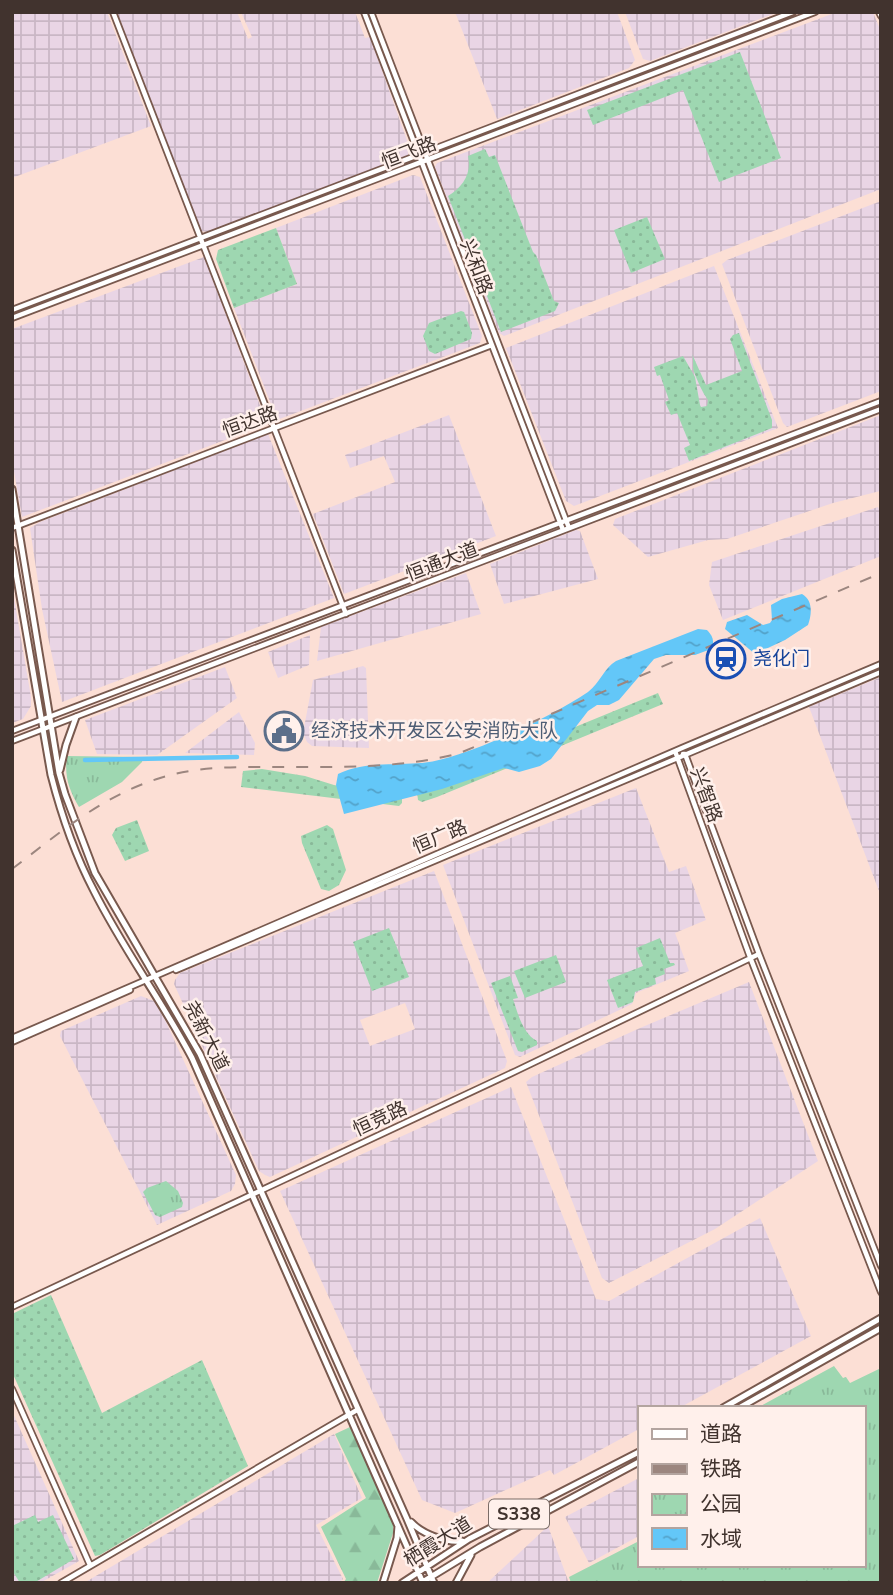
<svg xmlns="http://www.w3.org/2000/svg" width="893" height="1595" viewBox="0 0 893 1595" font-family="'Nunito Sans','Noto Sans SC',sans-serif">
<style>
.industrial{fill:url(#industrial-grid);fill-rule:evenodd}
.grass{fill:url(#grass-dots)}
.forest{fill:url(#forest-firs)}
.park{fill:url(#park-tufts)}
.water{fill:url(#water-ripples)}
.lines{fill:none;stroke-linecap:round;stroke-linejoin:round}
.canal{stroke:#63c7f8;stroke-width:4.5}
.secondary-casing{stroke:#78594e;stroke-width:8}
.primary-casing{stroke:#78594e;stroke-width:9}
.secondary{stroke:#fff;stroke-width:4.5}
.primary{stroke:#fff;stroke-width:5}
.rail{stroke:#9c867f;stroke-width:2;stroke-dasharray:12 12;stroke-linecap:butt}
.labels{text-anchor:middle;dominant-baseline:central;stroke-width:5;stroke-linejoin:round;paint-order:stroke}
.shield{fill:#fff0eb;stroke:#7a6c67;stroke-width:2}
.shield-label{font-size:18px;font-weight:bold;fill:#41332e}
.street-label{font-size:19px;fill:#41332e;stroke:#fff0eb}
.transit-label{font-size:19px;fill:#164399;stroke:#fff0eb;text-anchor:start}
.service-label{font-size:19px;fill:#4e5e75;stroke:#fff0eb;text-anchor:start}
</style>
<defs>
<pattern id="industrial-grid" width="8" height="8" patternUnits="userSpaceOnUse" patternTransform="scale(1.75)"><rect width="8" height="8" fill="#e9d5e5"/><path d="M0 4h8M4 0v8" fill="none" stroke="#c9b7c5"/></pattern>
<pattern id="grass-dots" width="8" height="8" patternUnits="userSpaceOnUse" patternTransform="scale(1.75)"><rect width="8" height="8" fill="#9ed7b1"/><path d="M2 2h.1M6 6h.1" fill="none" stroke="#89b999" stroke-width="1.8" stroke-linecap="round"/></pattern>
<pattern id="forest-firs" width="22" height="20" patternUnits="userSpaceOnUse" patternTransform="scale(1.75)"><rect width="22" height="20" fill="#9ed7b1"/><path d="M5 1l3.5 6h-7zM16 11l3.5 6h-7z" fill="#89b999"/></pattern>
<pattern id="park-tufts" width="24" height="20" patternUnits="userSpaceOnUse" patternTransform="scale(1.75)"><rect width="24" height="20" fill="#9ed7b1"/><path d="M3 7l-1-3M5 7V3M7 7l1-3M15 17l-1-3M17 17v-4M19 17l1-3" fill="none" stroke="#89b999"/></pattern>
<pattern id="water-ripples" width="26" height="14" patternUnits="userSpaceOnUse" patternTransform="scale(1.75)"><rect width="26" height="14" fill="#63c7f8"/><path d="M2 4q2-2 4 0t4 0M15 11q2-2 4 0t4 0" fill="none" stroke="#53a2c9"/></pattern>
</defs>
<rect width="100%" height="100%" fill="#fcdfd5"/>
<path class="industrial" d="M12,12H107L151,126L12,178Z
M117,12H237L248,39L252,37L241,12H355L365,38L370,37L409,146L408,156L208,232L201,231Z
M455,12H617L635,60L629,68L497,119Z
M625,12H778L650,61L643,59Z
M837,12H873L881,32V189L504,336L499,333L435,167L437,163Z
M413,175L420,177L482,336L480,343L277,420L234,308L297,284L276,228Z
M881,201V391L787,427L783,423L722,264L727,260Z
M204,257L267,424L22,517L12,460V329Z
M714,266L778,428L574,506L566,501L506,348Z
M449,415L496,536L344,594L313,514L395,482L384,456L350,468L345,455Z
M881,415L880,491L833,503L727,539L708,540L648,557L613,525L615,519Z
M268,434L334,598L62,702L42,609L30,528L40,522Z
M878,507L881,515V556L723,620L709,585L712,562Z
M576,530L580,531L598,579L504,604L490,564Z
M466,573L481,614L317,661L321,627Z
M12,586L31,697V706L23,719L12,723Z
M310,635L309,665L278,678L268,652Z
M363,666L366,668L369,748L312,746L307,742L303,733L313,680Z
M225,667L237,698L157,755L97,754L85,720Z
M881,677V890L879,891L809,707Z
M239,712L255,743L254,755L185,753Z
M636,788L669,872L686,866L706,920L675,933L689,971L636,993L632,1004L520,1057L515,1055L443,865Z
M434,871L507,1061L505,1068L270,1177L265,1175L259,1171L174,984L175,980L180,973ZM405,1003L415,1029L370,1046L360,1020Z
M749,982L818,1161L715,1229L609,1283L602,1278L526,1082L532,1077L640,1028Z
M141,996L154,1001L166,1022L236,1175L235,1184L231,1191L157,1225L60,1036L61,1031Z
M511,1087L596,1299L609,1301L760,1218L811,1336L679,1408H639V1429L554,1475L550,1470L455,1513L422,1500L280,1191Z
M12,1411L79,1561L40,1583H12Z
M334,1434L362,1498L316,1525L343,1579L339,1583H84Z
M639,1478V1536L589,1563L565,1517Z
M548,1526L569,1583H487Z"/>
<path class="grass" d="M740,52L781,158L719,182L683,90L593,125L587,110Z
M485,149L489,157L495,155L533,252L536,255L554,301L559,303L555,311L501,332L448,196C463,187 472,173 468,156Z
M647,217L665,259L631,273L614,230Z
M276,228L297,284L234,308L216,259L218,250Z
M461,311L464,312L472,333L471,339L435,354L429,351L423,336L429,323Z
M739,333L772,420V428L689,461L684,448L690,445L677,413L671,415L665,402L669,400L660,375L657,376L654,367L683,356L695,377L700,405L701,407L707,406L708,400C702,392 698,382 694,372C692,366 694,360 692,354L706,385L742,371L730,339L733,335Z
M658,693L663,704L437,797L422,802L418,800L417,792Z
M262,769L305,776L334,785L371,792H402V803L399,806L241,787L243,771Z
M137,820L149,851L125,861L112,835L116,828Z
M327,825L333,829L346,870L339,885L329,891L321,889L302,843L301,836Z
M389,928L409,977L372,991L353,942Z
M660,938L670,963H674L675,965L664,969L665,974L655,978L656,984L635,992L633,1002L618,1008L607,980L643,966L636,948Z
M556,955L566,982L525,998L514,971Z
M510,976L518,998L513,999C518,1014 523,1034 537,1041V1045L522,1052L518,1051L491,983Z
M51,1295L102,1413L202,1360L248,1466L100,1555L95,1556L12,1372V1314Z
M35,1515L38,1522L53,1515L74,1559L34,1583H20L12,1570V1526Z"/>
<path class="forest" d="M350,1427L393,1523V1533L377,1583H343L346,1579L321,1527L366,1498L335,1434Z"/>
<path class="park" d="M67,756L143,757L142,762L122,782L79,807C69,790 64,776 67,756Z
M166,1181L178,1191L183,1203L182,1207L160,1217L155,1215L143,1192L147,1188Z
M834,1366L843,1378L846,1377L850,1383L881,1368V1583H571L569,1577L639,1541V1565H863V1408H757Z"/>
<path class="water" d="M802,594C813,600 812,614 808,625L785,640L755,654L725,629L727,622L747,615L763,625L770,623L772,620L771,605L782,599Z
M698,629L707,630C713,636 715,642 711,649L695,655H666L654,659L619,700L609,705H597L588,711L551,759L540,766L519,772L504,768L442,789L344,814L336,785L338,774C370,758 409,769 443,759C485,748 552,716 588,692C600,683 604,668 616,661Z"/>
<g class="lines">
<path class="canal" d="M85,760L237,757"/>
<defs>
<path id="secondary" d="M113,12L346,614
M364,12L563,530
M371,12L569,528
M879,12L881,16
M12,310L793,12
M12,318L815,12
M12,528L492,345
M12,731L881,401
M12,741L881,409
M675,751L750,957L881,1292
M683,754H685L759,954L881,1266
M176,970L881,672
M12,1038L682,748L881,664
M12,1042L130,990
M12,1307L516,1071L759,954
M12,1389L90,1565
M61,1583L357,1410"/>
<path id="primary" d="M12,489L59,773L65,794L95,873L200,1054L407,1519L434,1583
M12,550L51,775C61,814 75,855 94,891C123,949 162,1001 192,1058L423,1583
M60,770L66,745L76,717
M723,1408L881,1318
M739,1408L881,1328
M411,1522C422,1534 446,1543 462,1541
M383,1583L397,1538L398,1526
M402,1583L469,1539L639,1452
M421,1583L480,1547L639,1462
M456,1583L471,1555"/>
</defs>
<use href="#secondary" class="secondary-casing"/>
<use href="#primary" class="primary-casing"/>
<use href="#secondary" class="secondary"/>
<use href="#primary" class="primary"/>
<path class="rail" d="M12,869C58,834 101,797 157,779C195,766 235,767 274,767C336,767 400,769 460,753L881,573"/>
</g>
<defs>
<symbol id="station-ring" viewBox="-11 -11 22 22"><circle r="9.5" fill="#fff0eb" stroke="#1a4fb4" stroke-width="1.5"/><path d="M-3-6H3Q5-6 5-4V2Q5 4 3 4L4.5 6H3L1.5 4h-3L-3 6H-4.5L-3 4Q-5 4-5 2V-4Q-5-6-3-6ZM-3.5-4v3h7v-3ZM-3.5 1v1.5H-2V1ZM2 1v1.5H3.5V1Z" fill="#1a4fb4"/></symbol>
<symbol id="civic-ring" viewBox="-11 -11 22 22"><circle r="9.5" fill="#fff0eb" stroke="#5c6f8a" stroke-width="1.5"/><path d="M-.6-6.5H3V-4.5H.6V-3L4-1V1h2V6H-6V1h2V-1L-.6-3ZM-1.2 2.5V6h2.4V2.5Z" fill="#5c6f8a"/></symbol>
</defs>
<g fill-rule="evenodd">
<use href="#station-ring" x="704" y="637" width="44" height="44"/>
<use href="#civic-ring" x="262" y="709" width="44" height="44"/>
</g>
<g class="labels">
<rect class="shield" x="489" y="1499.5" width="60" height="29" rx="5"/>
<g class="shield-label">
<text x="519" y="1514">S338</text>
</g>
<g class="street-label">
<text transform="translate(409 153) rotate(-21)">恒飞路</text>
<text transform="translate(476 267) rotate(69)">兴和路</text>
<text transform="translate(250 422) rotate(-20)">恒达路</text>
<text transform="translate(442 562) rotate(-21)">恒通大道</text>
<text transform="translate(706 795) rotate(70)">兴智路</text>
<text transform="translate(440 837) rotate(-23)">恒广路</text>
<text transform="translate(206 1036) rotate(63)">尧新大道</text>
<text transform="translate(380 1119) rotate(-25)">恒竞路</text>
<text transform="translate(438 1542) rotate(-32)">栖霞大道</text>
</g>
<g class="transit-label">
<text x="753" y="659">尧化门</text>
</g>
<g class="service-label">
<text x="311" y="731">经济技术开发区公安消防大队</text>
</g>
</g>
<rect width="893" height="1595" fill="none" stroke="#41332e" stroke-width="28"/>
<rect x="638" y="1406" width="228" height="161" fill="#fff0eb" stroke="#b3a49f" stroke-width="2"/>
<rect x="652" y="1429" width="35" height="10" fill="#ffffff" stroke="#b3a49f" stroke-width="2"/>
<text x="700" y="1441" font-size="21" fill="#41332e">道路</text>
<rect x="652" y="1464" width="35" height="10" fill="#9c867f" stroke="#b3a49f" stroke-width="2"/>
<text x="700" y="1476" font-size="21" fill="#41332e">铁路</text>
<rect x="652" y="1494" width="35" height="21" fill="url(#park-tufts)" stroke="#b3a49f" stroke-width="2"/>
<text x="700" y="1511" font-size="21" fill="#41332e">公园</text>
<rect x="652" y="1528" width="35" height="21" fill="url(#water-ripples)" stroke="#b3a49f" stroke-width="2"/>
<text x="700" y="1546" font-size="21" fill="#41332e">水域</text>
</svg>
